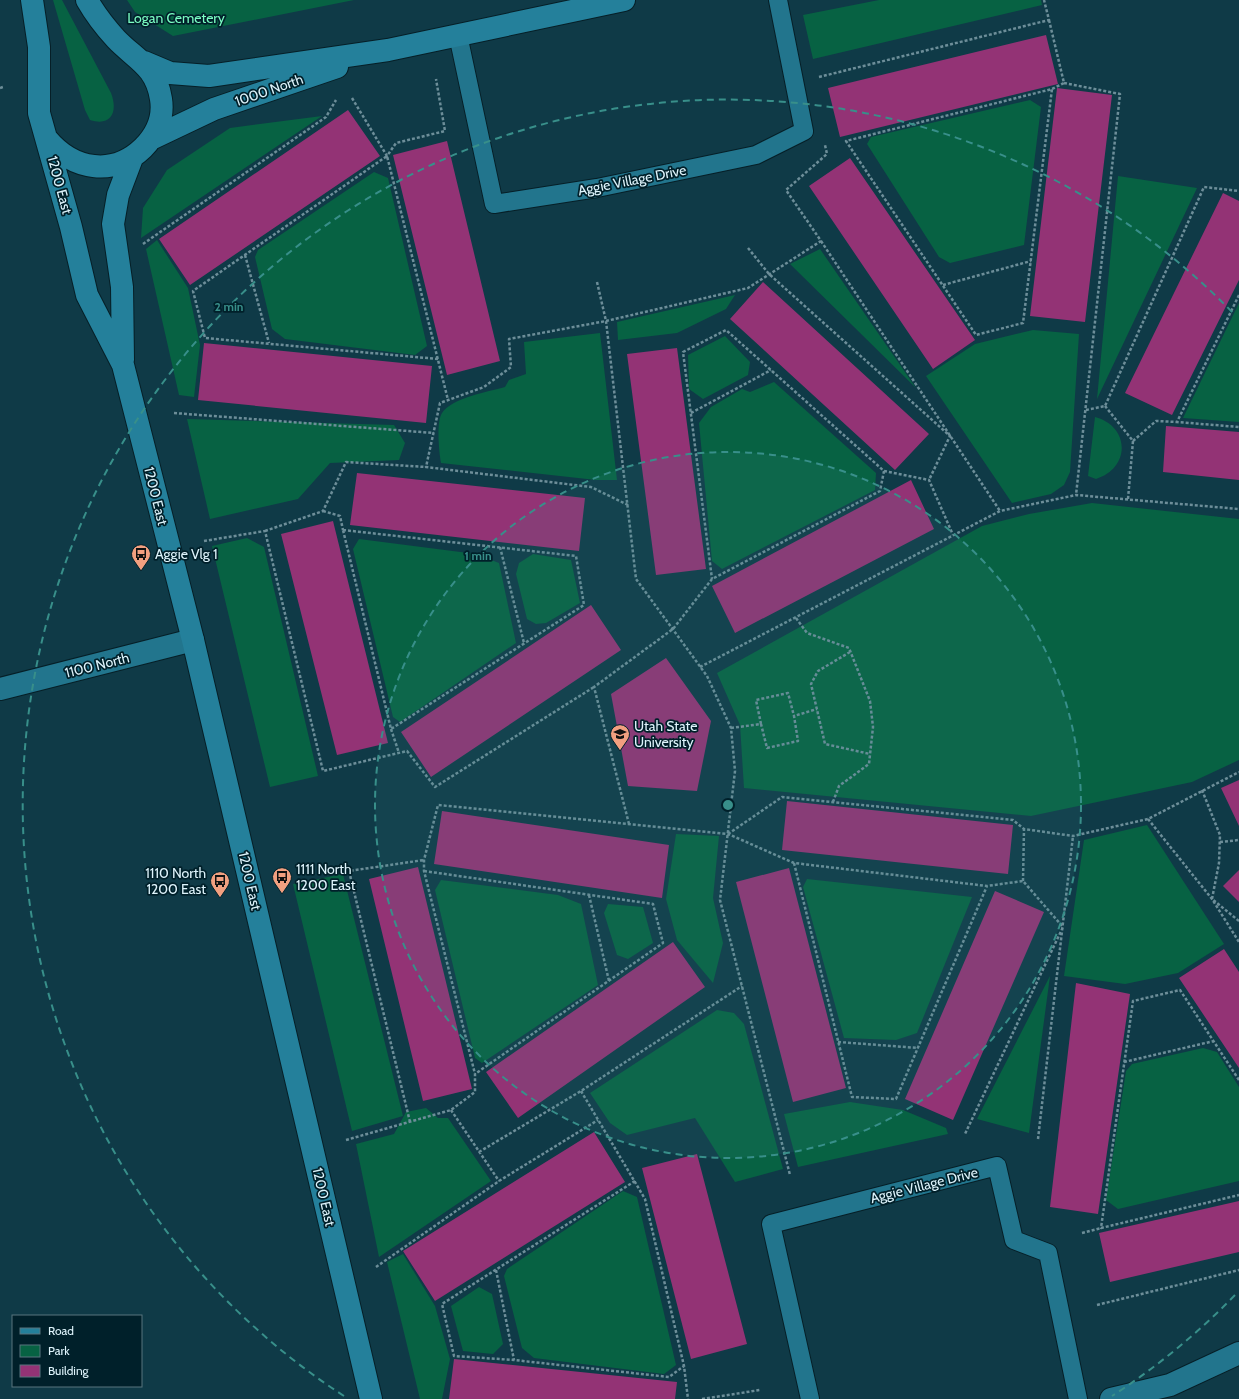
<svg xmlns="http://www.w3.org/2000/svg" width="1239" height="1399" viewBox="0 0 1239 1399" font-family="Cabin,sans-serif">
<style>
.green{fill:#076243}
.building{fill:#933375}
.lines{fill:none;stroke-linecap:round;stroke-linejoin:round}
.lane-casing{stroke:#061f27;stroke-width:20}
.street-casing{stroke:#061f27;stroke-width:24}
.secondary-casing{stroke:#061f27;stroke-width:24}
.path{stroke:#6d8e99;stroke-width:2.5;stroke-dasharray:3 2;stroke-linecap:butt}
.lane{stroke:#22758d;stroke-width:18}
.street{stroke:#22758d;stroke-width:22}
.secondary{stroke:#24809b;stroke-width:22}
.ring{fill:none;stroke:#388f8a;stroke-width:2;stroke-dasharray:7 5}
.labels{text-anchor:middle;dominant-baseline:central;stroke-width:3.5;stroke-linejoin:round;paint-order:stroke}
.park-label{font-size:14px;fill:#7bfec3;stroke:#00202a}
.street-label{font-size:14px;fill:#def4fc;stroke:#00202a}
.poi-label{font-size:14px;fill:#def4fc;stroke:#00202a;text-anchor:start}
.centre{fill:#388f8a;stroke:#00202a;stroke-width:2}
.ring-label{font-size:12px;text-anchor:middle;font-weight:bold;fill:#388f8a;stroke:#00202a;stroke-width:3.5;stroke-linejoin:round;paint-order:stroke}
</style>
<rect width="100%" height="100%" fill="#0f3a47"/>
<path class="green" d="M53,0H62L111,93C118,111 112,127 90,120L85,110Z
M127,0H354L173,36L135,12Z
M879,0H1041L1042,5L813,59L803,15Z
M1030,100L1041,107L1024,245L950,263L939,257L867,144L871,137Z
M322,116L141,238L143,208L167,170L230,128Z
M374,172L388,178L427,346L415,355L285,339L272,329L255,257L258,250Z
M1118,176L1197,188L1097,399Z
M157,240L188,288L200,345L194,397L179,395L146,249Z
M820,249L916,388L790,264Z
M735,295L726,309L677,333L618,340L617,322Z
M1239,303V422L1183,418Z
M1033,330L1079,334L1070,472L1064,485L1051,494L1012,503L926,376L975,344Z
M600,333L617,480H596L441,463C439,452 436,422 442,413C452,398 487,392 505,387L509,380L526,374L524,342Z
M725,336L750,362L748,375L703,399L689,389L688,355Z
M774,382L876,473L875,490L722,569L712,561L699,423L711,407L742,389L750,392Z
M1095,417C1130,426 1131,468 1096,479L1088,476Z
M187,419L394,425L405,443L399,460L330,463L298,499L210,519Z
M1092,503L1239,519V760L1192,782L1031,816L744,788L740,725L717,673L982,526L1029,514Z
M247,538L264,547L318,776L270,787L212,546Z
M359,539L476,554L499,563L516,643L400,722L393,717L353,549Z
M533,554L571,560L580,603L546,623L536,624L527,619L516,574L519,563Z
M1147,825L1224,944L1178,973L1125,984L1064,976L1084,840Z
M676,834L719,836L713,898L723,943L713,983L677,940L666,899Z
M343,874L403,1116L352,1131L293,884Z
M807,879L972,897L917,1033L896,1040L844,1038L803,887Z
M441,880L558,895L581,904L598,985L482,1063L475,1058L435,890Z
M608,904L643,907L653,943L628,959L617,955L604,913Z
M1050,976L1029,1133L977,1119Z
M717,1010L734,1013L744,1024L783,1169L735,1182L695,1118L627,1135L610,1123L590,1093Z
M1203,1048L1217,1052L1239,1087V1181L1118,1209L1106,1200L1126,1071L1132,1064Z
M850,1102L903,1110L946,1128L948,1134L798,1167L784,1114Z
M426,1108L438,1118H448L491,1181L379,1257L356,1144L394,1134L406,1112Z
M623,1191L637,1197L676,1365L664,1374L534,1358L522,1348L504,1276L507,1269Z
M403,1254L435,1306L450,1359L442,1399H420L387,1262Z
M479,1287L492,1294L503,1344L493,1354L463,1351L451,1306Z"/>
<path class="building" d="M1046,35L1058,84L840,137L828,88Z
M1057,88L1112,95L1085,322L1030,316Z
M348,110L380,156L190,285L159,239Z
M447,141L500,361L447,375L393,155Z
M850,158L975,340L933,369L809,186Z
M1223,193L1239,201V280L1172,415L1125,393Z
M763,282L929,434L895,470L730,319Z
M204,343L432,366L426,423L198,400Z
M677,348L706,569L656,575L627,354Z
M1166,426L1239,432V480L1163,472Z
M357,473L585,498L579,551L350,525Z
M911,480L934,529L735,633L712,586Z
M333,521L388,743L337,755L281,534Z
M591,605L621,650L431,777L401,732Z
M666,658L711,721L697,791L628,786L611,694Z
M1239,780V826L1221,788Z
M787,801L1013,825L1008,874L782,850Z
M442,811L669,845L662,898L434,864Z
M418,867L472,1089L423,1101L369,879Z
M789,868L846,1088L793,1102L736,882Z
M1239,870V902L1223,886Z
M995,891L1044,912L953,1120L905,1099Z
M673,942L705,987L518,1118L486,1072Z
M1224,949L1239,972V1068L1179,978Z
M1076,983L1130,994L1098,1214L1050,1207Z
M594,1132L625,1182L435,1301L403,1251Z
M697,1154L747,1344L691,1359L642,1168Z
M1239,1201V1252L1110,1282L1099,1233Z
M454,1359L677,1382L675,1399H449Z"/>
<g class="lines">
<defs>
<path id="lane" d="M458,35L494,204L597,188L756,155L804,131L778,0
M810,1399L771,1224L997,1166L1014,1240L1048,1253L1078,1399"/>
<path id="street" d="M0,689L193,640
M1111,1399L1170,1385L1239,1353"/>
<path id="secondary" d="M32,0L39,47V113L71,227L87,295L123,365L193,640L371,1399
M144,62L170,73L209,76L388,50L624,0
M153,138L214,109L337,67
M47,139C73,170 113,177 143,148C156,135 164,118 161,99C156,66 136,60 116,39C105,27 95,14 87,0
M123,360L122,287L113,224L118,195L132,158"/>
</defs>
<use href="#lane" class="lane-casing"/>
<use href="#street" class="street-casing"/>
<use href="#secondary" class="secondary-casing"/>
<path class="path" d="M1049,20L1064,83L1052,89L846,141L976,335L1023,323L1052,89
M819,77L1049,20L1044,0
M1064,83L1120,94L1076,495
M0,88L3,87
M352,98L387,156L396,143L445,131L436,79
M821,241L1000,511
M143,244L326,117L336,100
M748,248L769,274L950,436L929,480
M245,255L269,343
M597,282L606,321L636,579L707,676L731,728L735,771L720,900L790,1175
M943,285L1031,261
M1239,295L1177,422L1239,427
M438,359L205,338L193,291L387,156L448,400
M1105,406L1133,441L1128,499
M1086,410L1105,406L1204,187L1239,191
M174,413L434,433
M691,413L771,370
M1133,441L1156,421L1177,422
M884,471L929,480L953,535
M628,505L591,487L426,467L440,403L484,387L511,367L509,339L606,321L748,288L821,241L786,190L827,154L825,145
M323,511L340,516L343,530
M343,530L576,556L584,605L391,729Z
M265,531L323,511L346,462L426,467
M204,541L265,531L323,771L407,751L435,787L594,687
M500,547L524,643
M796,618L807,633L849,648L870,701L873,727L869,764L839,786L833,802
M850,652L818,671L811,684L825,744L870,754
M700,667L1000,511L1076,495L1239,509
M761,724L756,700L788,693L794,716
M731,728L761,724L767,748L798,741L794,716L817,709
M391,729L399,753
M1202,790L1220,835L1219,863L1212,899L1239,921
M1148,819L1212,899L1239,942
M629,824L594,687L673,629L712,579L880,491L884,471L726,330L683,352L712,579
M728,834L782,797L1013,820L1024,829L1073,836L1148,819L1239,772
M1220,842L1239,840
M794,863L852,1097L896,1099L987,886
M424,871L653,904L663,943L475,1074
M1023,881L1024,829
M589,895L609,981
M838,1042L918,1048
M1124,1062L1214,1041
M1239,1080L1180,990L1133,1001L1101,1228L1239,1195
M581,1091L645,1199L684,1366L688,1399
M451,1110L499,1181
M410,1122L349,871L424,860
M1038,1139L1073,836
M346,1140L451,1110L475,1092V1074L424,871V860L438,805L728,834L794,863L987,886L1023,881L1063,927L965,1134
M479,1152L581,1091L742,986
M635,1181L442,1304L454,1356L514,1360L669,1377L684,1366
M1082,1233L1101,1228
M376,1267L499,1181L598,1120
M496,1270L514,1360
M1097,1305L1239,1270
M702,1399L760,1390"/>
<use href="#lane" class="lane"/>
<use href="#street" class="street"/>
<use href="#secondary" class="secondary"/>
</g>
<circle cx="728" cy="805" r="353" fill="#388f8a" fill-opacity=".12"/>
<g class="ring">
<circle cx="728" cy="805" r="353"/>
<path d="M1235 1295A705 705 0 0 1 1112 1396M344 1396A705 705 0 1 1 1235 315"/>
</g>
<defs>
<symbol id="bus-pin" viewBox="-11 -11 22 30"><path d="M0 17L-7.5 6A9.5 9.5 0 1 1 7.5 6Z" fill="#f2a080" stroke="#00202a"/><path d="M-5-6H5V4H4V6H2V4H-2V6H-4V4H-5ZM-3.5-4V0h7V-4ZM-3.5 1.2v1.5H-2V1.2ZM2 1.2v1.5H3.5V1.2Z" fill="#111"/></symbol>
<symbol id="university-pin" viewBox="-11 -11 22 30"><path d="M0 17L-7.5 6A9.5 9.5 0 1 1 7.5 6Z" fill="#f2a080" stroke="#00202a"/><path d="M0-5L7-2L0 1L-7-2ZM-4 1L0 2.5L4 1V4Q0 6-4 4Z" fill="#111"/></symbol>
</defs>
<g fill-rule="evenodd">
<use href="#bus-pin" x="130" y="543" width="22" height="30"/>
<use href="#university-pin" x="609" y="723" width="22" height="30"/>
<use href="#bus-pin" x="271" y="866" width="22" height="30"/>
<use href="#bus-pin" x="209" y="870" width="22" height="30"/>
</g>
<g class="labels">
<g class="park-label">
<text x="176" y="18">Logan Cemetery</text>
</g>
<g class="street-label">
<text transform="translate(269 90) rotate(-19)">1000 North</text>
<text transform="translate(632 180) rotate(-11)">Aggie Village Drive</text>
<text transform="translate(60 185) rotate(75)">1200 East</text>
<text transform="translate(156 496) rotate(76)">1200 East</text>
<text transform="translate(97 665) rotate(-14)">1100 North</text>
<text transform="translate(250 881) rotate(77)">1200 East</text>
<text transform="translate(924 1185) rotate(-14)">Aggie Village Drive</text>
<text transform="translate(324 1197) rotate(77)">1200 East</text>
</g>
<g class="poi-label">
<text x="155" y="554">Aggie Vlg 1</text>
<text x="634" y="726">Utah State<tspan x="634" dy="16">University</tspan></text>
<text x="296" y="869">1111 North<tspan x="296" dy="16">1200 East</tspan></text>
<text x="206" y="873" text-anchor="end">1110 North<tspan x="206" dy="16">1200 East</tspan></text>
</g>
</g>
<circle cx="728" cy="805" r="6" class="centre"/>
<g class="ring-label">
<text x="229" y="311">2 min</text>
<text x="478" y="560">1 min</text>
</g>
<rect x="12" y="1315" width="130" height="72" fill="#00202a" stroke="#59757e"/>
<rect x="20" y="1328" width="20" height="6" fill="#24809b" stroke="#59757e"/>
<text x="48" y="1335" font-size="12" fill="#def4fc">Road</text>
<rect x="20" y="1345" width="20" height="12" fill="#076243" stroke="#59757e"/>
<text x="48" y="1355" font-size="12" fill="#def4fc">Park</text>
<rect x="20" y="1365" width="20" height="12" fill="#933375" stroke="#59757e"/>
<text x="48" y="1375" font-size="12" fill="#def4fc">Building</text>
</svg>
